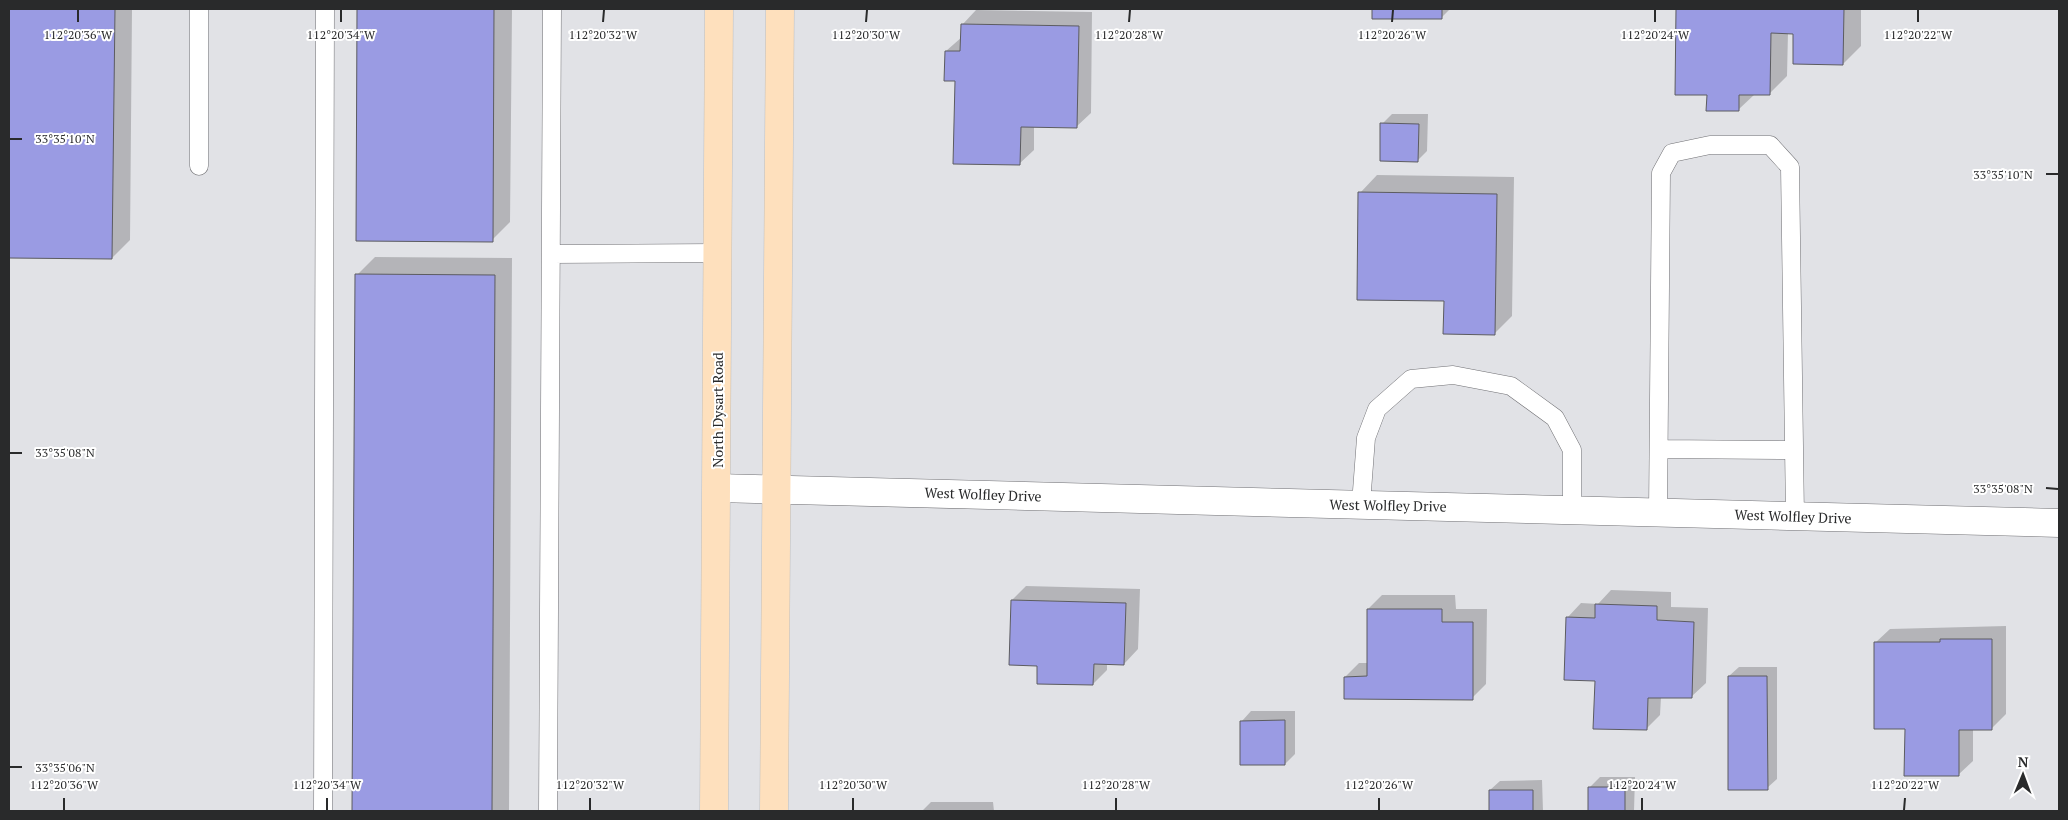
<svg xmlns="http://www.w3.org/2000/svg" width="2068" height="820" viewBox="0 0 2068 820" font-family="'PT Serif',serif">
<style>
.shadow{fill:#0003}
.building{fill:#9a9be3;stroke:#5c5c60}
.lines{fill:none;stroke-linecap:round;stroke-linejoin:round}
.lane-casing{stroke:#707074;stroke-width:19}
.street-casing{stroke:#707074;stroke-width:29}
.primary-casing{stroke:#bfbfbf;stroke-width:29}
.lane{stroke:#fff;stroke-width:18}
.street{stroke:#fff;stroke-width:28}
.primary{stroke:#fee0bd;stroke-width:28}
.ticks{fill:none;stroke:#292a2b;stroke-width:2}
.labels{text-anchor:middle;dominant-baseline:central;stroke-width:4;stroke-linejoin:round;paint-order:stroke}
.street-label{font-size:14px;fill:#292a2b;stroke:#fff}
.ticks-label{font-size:12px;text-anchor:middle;fill:#292a2b;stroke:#fff;stroke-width:4;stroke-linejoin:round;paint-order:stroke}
</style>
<rect width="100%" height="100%" fill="#e1e2e6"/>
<path class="shadow" d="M9,9H132L130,240L112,258L9,257Z
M359,9H512L510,222L492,240H357Z
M1374,9H1450L1441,18H1374Z
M1677,9H1861V46L1843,64L1795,32H1788L1787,76L1769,94H1755L1738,110L1708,94H1676Z
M976,10L1092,12L1091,113L1076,127L1034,126V150L1019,164L956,80L946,51L962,37V25Z
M1392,114H1428L1427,151L1417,161L1382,124Z
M1377,175L1514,177L1512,316L1494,334L1445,299L1360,193Z
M375,257L512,258L509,811H354L357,275Z
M1026,586L1140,589L1138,649L1124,664L1107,663V670L1093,684L1039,665L1012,600Z
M1611,590L1671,592V607L1708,608L1706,683L1691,697H1661L1660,715L1646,729L1596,680L1567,618L1581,603L1598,604Z
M1382,595H1455L1456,609H1487L1486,684L1472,698L1345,677L1359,663H1368V609Z
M2006,626V714L1992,728H1973V761L1958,775L1875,643L1890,629Z
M1739,667H1777V779L1767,788L1729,676Z
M1251,711H1295V754L1285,764L1242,721Z
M1600,777H1635L1634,811H1589L1590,787Z
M1542,780L1543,811H1490V790L1500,781Z
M931,802H993L994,811H922Z"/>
<path class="building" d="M9,9H115L112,259L9,258Z
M357,9H494L493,242L356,241Z
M1372,9H1442V19H1372Z
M1676,9H1844L1843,65L1793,64V34L1771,33L1770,95H1739V111H1706L1707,95H1675Z
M961,24L1079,26L1077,128L1021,127L1020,165L953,164L955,81H944L945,51H960Z
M1380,123L1419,124L1418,162L1380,161Z
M1358,192L1497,194L1495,335L1443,334L1444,301L1357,300Z
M355,274L495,275L492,811H352Z
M1011,600L1126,603L1124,665L1094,664L1093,685L1037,684V666L1009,665Z
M1595,604L1657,606V620L1694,622L1692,698H1648L1647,730L1593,729L1595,681L1564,680L1566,617L1595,618Z
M1367,609H1442V622H1473V700L1344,699V677L1367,676Z
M1940,639H1992V730H1959V776H1904L1905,729H1874V642H1940Z
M1728,676H1767L1768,790H1728Z
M1285,720V765H1240V721Z
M1588,787H1625V811H1588Z
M1489,790H1533V811H1489Z"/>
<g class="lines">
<defs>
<path id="lane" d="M199,9V166
M551,254L718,253
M1659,449L1794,450
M1361,504L1366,438L1377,409L1411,379L1453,375L1511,386L1555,418L1572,450V510
M1658,512L1661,173L1672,153L1710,145H1770L1790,167L1795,516
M323,811L325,9
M548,811L552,9"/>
<path id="street" d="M717,488L2059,523"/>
<path id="primary" d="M714,811L719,9
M774,811L780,9"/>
</defs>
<use href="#lane" class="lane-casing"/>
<use href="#street" class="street-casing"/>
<use href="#primary" class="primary-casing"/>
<use href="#lane" class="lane"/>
<use href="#street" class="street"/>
<use href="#primary" class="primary"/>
</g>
<path class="ticks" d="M78,22V10M341,22V10M603,22L604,10M866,22L867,10M1129,22L1130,10M1392,22L1393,10M1655,22V10M1918,22V10M10,139H22M2046,174H2058M10,453H22M2046,488L2058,489M10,767H22M64,810V798M327,810V798M590,810V798M853,810V798M1116,810V798M1379,810V798M1642,810V798M1904,810L1905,798"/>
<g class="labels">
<g class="street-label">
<text transform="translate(717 410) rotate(-90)">North Dysart Road</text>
<text transform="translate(983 494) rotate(2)">West Wolfley Drive</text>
<text transform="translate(1388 505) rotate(1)">West Wolfley Drive</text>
<text transform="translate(1793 516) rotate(2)">West Wolfley Drive</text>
</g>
</g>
<g class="ticks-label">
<text x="78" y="39">112°20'36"W</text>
<text x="341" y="39">112°20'34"W</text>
<text x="603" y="39">112°20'32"W</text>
<text x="866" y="39">112°20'30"W</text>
<text x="1129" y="39">112°20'28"W</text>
<text x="1392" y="39">112°20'26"W</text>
<text x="1655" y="39">112°20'24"W</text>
<text x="1918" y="39">112°20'22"W</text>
<text x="65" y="143">33°35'10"N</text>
<text x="2003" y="179">33°35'10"N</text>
<text x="65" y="457">33°35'08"N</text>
<text x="2003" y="493">33°35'08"N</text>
<text x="65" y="772">33°35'06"N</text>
<text x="64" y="789">112°20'36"W</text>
<text x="327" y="789">112°20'34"W</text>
<text x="590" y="789">112°20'32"W</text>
<text x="853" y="789">112°20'30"W</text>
<text x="1116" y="789">112°20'28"W</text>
<text x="1379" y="789">112°20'26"W</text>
<text x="1642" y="789">112°20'24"W</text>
<text x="1905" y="789">112°20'22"W</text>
</g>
<rect width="2068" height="820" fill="none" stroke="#292a2b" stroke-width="20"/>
<g transform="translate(2023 775) rotate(1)" stroke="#ffffff" stroke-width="4" paint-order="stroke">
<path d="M0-4L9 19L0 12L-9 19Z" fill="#292a2b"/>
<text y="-8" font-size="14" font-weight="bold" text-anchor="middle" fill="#292a2b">N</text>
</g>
</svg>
